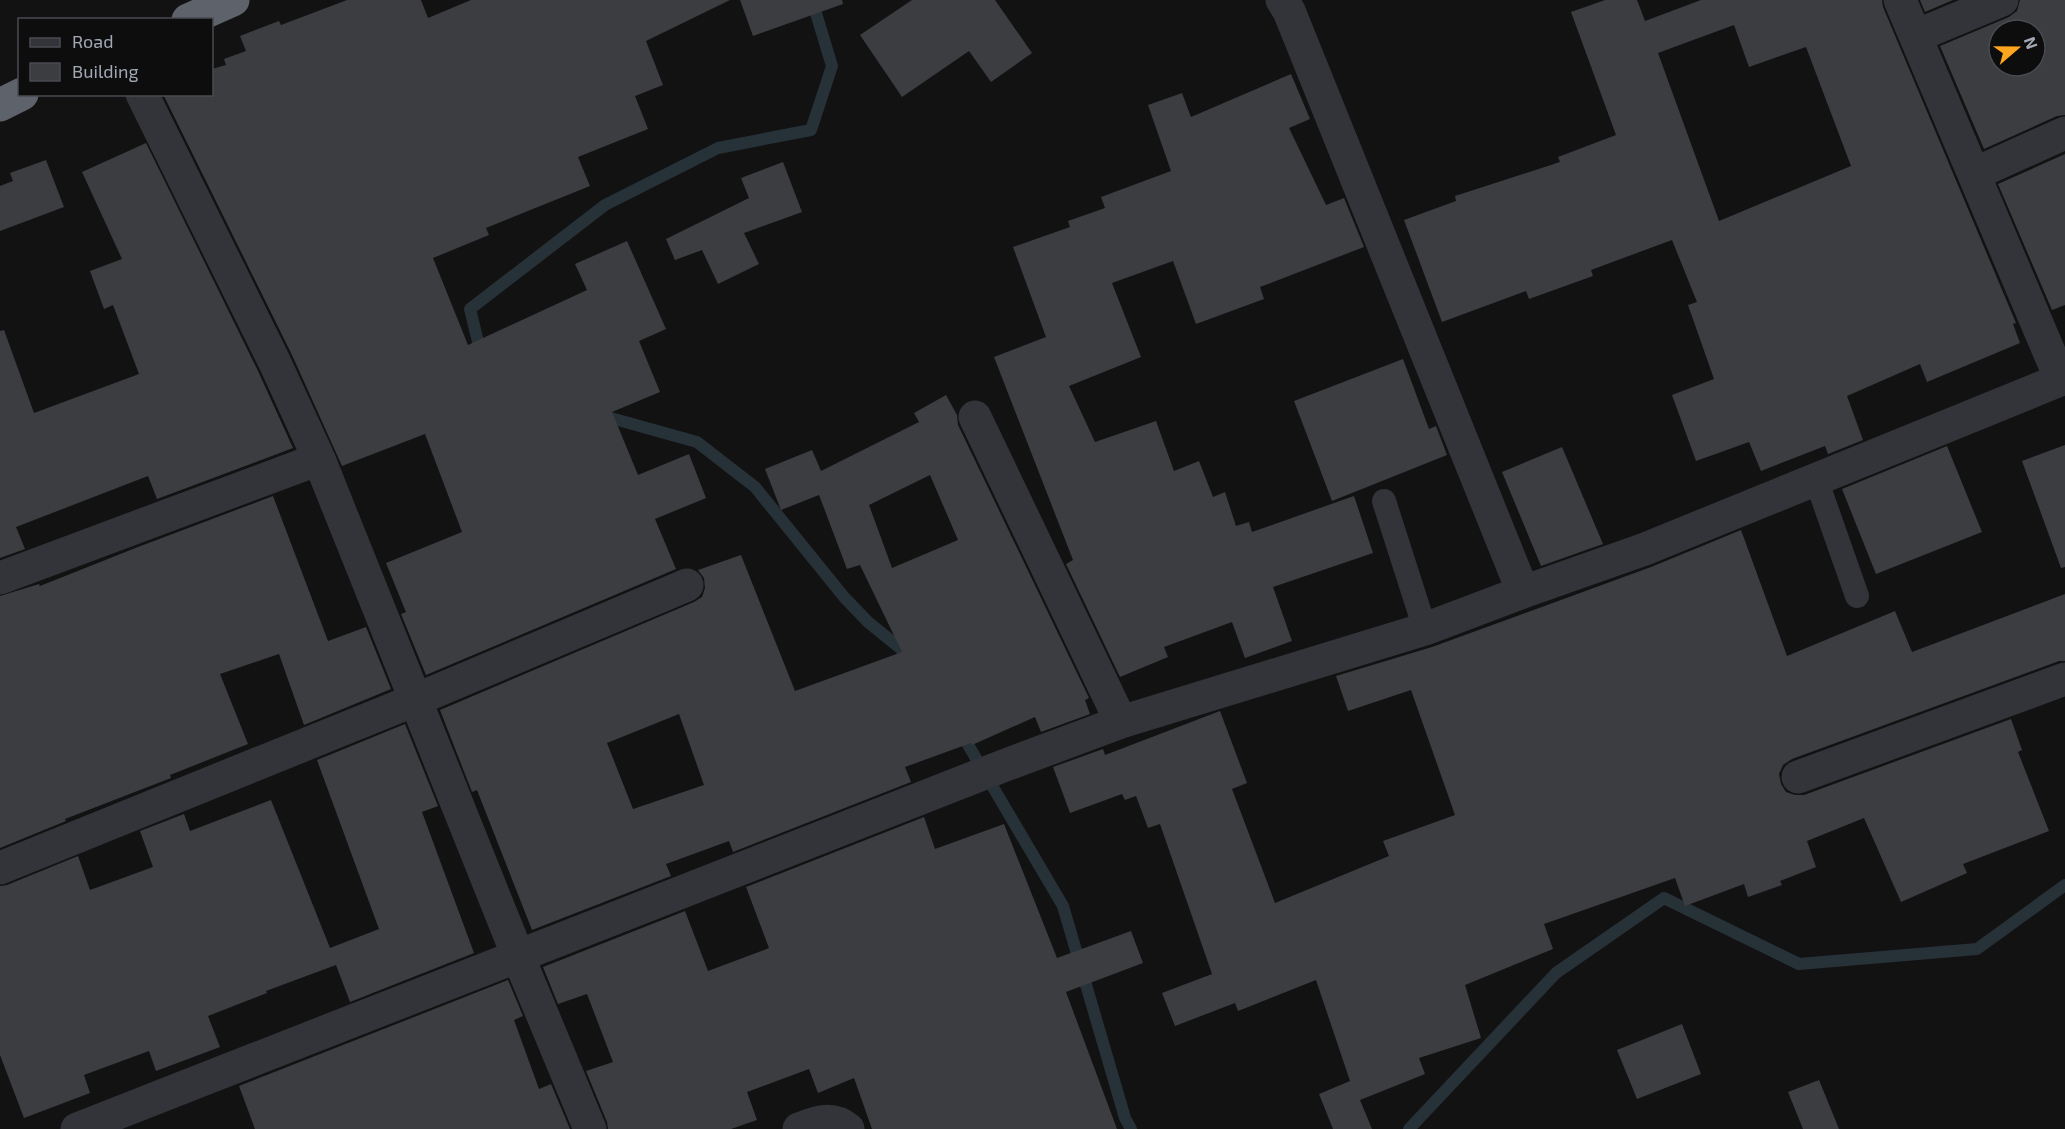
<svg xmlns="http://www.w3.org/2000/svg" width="2065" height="1129" viewBox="0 0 2065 1129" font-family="'Exo 2',sans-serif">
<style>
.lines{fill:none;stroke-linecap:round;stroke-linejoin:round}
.stream{stroke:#273138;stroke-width:12}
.building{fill:#3b3d41;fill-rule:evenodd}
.lane{stroke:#323439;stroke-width:24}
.street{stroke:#323439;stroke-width:33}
.highway{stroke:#5e626a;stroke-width:33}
</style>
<rect width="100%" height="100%" fill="#121213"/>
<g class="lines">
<path class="stream" d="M481,354L470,309L605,205L718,148L811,130L832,66L812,0
M600,415L697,442L755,487L844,597L868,622L900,648L911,661
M957,733L967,743L1063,906L1125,1118L1131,1129
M1409,1129L1556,973L1664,898L1799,964L1977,949L2065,885"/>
</g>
<path class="building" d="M347,0H421L428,18L471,0H730L646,41L663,85L635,96L648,129L578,157L590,186L486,228L489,235L433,258L468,345L587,290L575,264L627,241L666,329L639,341L660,392L612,412L638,475L689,454L706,498L655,519L676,569L426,675L401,614L406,612L386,563L462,532L425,434L342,466L292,355L163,94H212V69L226,65L224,59L246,51L240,36L279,21L281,25Z
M740,0H842L843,4L753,36Z
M912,0H995L1032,53L991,82L969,51L902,97L860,35Z
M1605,0H1637L1645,21L1701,0H1882L1883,7L2016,323L2013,324L2020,343L1927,382L1920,364L1847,396L1863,440L1828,454L1825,446L1761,471L1749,442L1696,461L1672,395L1714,379L1688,305L1697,302L1672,240L1591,270L1593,276L1529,299L1526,291L1442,322L1404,220L1456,201L1455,196L1560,162L1558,157L1616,135L1571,12ZM1734,25L1749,67L1806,47L1851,166L1719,221L1658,53Z
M1920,0H1953L1925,12Z
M2020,0H2065V115L2057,116L1984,149L1940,46L2009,17L2017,11ZM1999,30H2035V66H1999Z
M1291,74L1310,119L1289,128L1326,205L1344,198L1364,247L1260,287L1264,299L1196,324L1173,261L1112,283L1141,357L1069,386L1095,442L1156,421L1174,471L1199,461L1213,497L1225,492L1236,526L1249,522L1252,532L1354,496L1373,553L1273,587L1292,641L1245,658L1232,622L1164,647L1168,657L1120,677L1066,564L1073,560L994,357L1046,337L1013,247L1070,227L1068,221L1105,208L1101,197L1171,171L1148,105L1182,93L1191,117Z
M146,143L258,371L293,448L157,499L148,476L16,527L25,549L0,558V331L4,330L34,413L139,374L113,305L104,309L90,271L122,259L82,172Z
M2065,154V305L2052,310L1998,184Z
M46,160L64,207L0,231V186L13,181L10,173Z
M783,162L802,212L744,233L759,264L718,284L702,250L675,260L666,239L749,198L741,178Z
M1403,359L1429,429L1436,426L1447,455L1332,501L1294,401Z
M946,395L957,415L958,425L1089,698L1085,700L1090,714L1041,732L1035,717L972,745L971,743L905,767L911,782L733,852L729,841L666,864L671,876L532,930L477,790L472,792L440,710L694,602L702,597L705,588L704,578L698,570L741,555L795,691L902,652L860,565L847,569L819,495L781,510L765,469L812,450L821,471L919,422L914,413ZM930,475L958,540L892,568L869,505ZM679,714L704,785L633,809L607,743Z
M2065,445V567L2061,568L2022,461Z
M1947,446L1982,532L1876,574L1842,489Z
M1562,447L1603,544L1541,566L1502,472Z
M273,496L328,641L366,627L391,689L304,725L279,654L220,674L248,744L170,775L171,778L65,819L66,821L0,848V596L39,584L40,586L138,547Z
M1741,530L1787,656L1895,611L1912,652L2065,594V661H2059L1792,759L1783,765L1779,774L1781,784L1786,792L1795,795H1804L2011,719L2022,750L2018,752L2049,831L1963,864L1967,873L1901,902L1864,818L1807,841L1816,867L1780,881L1782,885L1748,897L1744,884L1685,906L1675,878L1544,924L1553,949L1465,985L1481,1038L1419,1058L1425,1074L1360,1100L1372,1129H1333L1319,1094L1350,1081L1316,980L1238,1011L1235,1003L1175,1026L1162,993L1212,974L1160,824L1148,828L1136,796L1125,800L1122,794L1070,813L1053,767L1103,749L1105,755L1220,711L1247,783L1232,789L1275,903L1389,856L1383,841L1455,815L1411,690L1348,711L1336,676L1432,647L1651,567Z
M405,724L438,806L422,812L474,953L350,1002L336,965L266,991L267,993L208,1016L220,1047L156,1071L149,1051L84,1075L90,1093L24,1118L0,1055V886L7,885L78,856L90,890L153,867L140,831L184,814L190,831L271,800L330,948L379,929L317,760Z
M924,817L935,849L1004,824L1057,958L1131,931L1143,963L1066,992L1117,1129H872L854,1078L818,1093L809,1069L747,1092L757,1120L731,1129H608L607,1122L586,1071L613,1062L587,994L558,1004L543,967L685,911L708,971L769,948L746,887Z
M508,980L523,1016L514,1020L539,1089L551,1084L570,1129H255L239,1086Z
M1682,1024L1701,1074L1637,1099L1617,1050Z
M1819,1080L1839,1129H1803L1788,1092Z"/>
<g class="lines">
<path class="lane" d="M1816,479L1857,596
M1384,501L1425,629"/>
<path class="street" d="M1282,0L1289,11L1523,592
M1900,0L2061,380
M1916,36L2002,0
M142,94L275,363L319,459L518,956L590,1129
M1974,174L2065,133
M975,417L1121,722
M0,578L319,459
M1798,777L2065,679
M0,868L415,700L687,585
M77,1129L1003,766L1121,722L1425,629L1523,592L1645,549L2065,378
M799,1129C817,1122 832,1116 848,1129"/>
<path class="highway" d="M188,20L233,0
M0,105L22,94"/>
</g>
<rect x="18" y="18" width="195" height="78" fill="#0d0d0e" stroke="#494b51" stroke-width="1.5"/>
<rect x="30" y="38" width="30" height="9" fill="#323439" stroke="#494b51" stroke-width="1.5"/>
<text x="72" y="48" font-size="18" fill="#a2a9b5">Road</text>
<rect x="30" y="63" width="30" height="18" fill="#3b3d41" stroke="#494b51" stroke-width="1.5"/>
<text x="72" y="78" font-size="18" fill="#a2a9b5">Building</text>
<g transform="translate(2017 48) rotate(70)"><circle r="28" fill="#0d0d0e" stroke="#494b51" stroke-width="1.5"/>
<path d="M0-4.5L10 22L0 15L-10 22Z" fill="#fea51f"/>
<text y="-9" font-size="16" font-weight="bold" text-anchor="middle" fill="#a2a9b5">N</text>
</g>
</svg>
